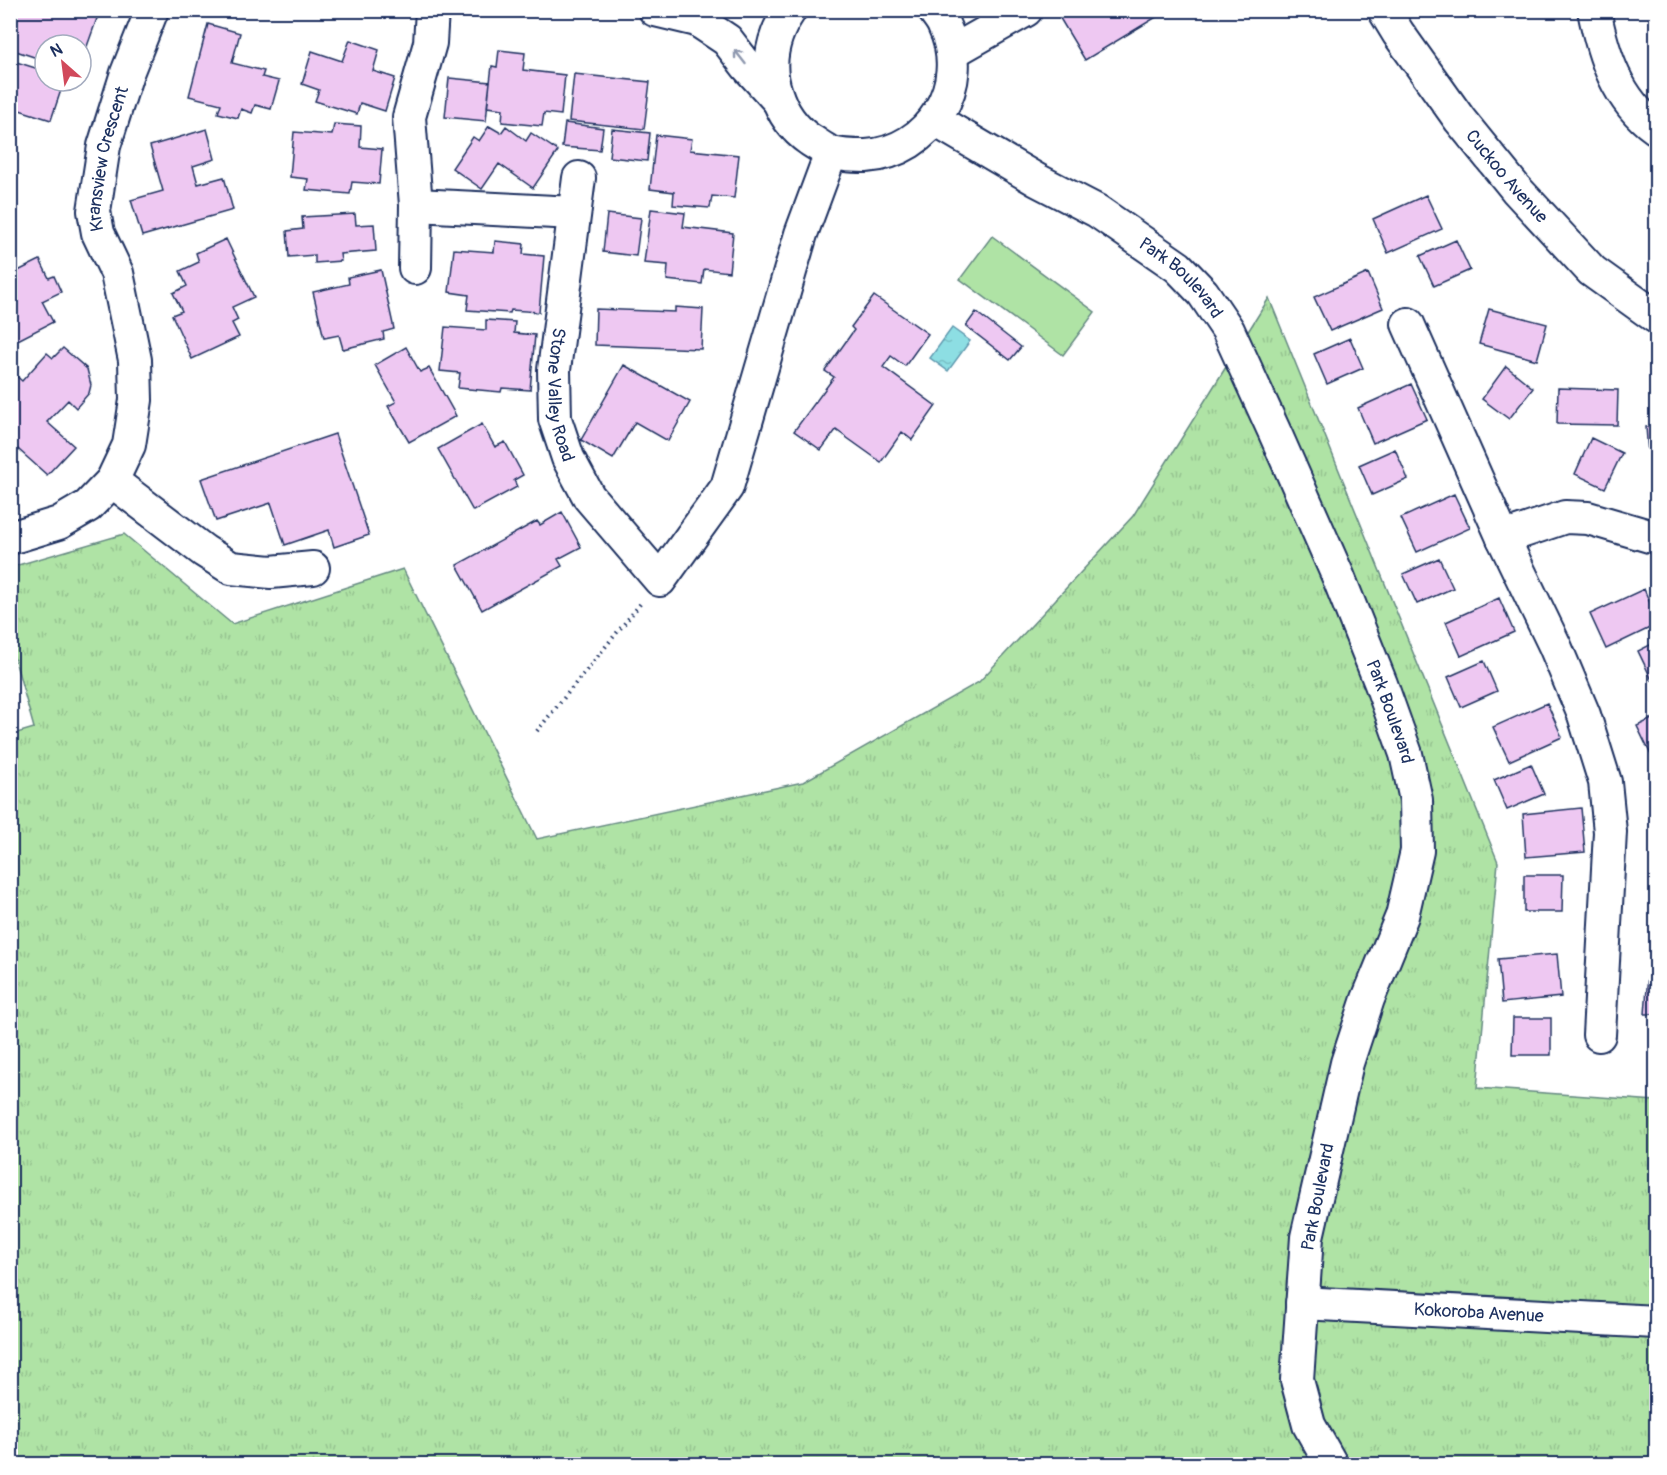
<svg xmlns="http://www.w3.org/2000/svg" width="1667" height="1475" viewBox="0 0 1667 1475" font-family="Pangolin,sans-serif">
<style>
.grass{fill:url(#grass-tufts);stroke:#658982;stroke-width:1.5}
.garden{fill:#afe3a5;stroke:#658982;stroke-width:1.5}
.water{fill:url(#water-ripples);stroke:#5f98ae;stroke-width:1.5}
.building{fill:#eec8f2;stroke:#1b2f5e;stroke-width:1.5}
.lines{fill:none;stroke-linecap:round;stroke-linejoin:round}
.street-casing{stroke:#1b2f5e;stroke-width:36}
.path{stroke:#1b2f5e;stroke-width:4;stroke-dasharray:1.5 4.5;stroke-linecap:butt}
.street{stroke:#fff;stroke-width:32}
.oneway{stroke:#8d97ae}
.labels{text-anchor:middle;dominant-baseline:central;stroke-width:5;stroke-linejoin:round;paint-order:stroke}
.street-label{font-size:18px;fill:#1b2f5e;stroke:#fff}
</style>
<defs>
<pattern id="grass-tufts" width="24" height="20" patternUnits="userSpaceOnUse" patternTransform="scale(1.5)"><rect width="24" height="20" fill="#afe3a5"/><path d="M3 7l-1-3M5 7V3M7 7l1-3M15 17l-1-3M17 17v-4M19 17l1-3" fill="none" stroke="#96c390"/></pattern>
<pattern id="water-ripples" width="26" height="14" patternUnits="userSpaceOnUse" patternTransform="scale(1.5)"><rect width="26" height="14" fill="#8ddee3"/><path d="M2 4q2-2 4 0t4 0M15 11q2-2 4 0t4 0" fill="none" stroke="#79bfc5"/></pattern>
</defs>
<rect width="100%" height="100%" fill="#fff"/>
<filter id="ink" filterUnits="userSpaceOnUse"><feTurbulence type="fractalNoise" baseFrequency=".0167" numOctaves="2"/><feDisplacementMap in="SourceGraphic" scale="12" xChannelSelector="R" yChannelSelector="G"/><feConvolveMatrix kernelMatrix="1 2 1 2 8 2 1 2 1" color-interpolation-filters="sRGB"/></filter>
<g filter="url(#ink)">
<path class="grass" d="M1269,298L1498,862L1477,1088L1656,1101V1464H11L10,735L34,728L11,646V567L124,534L232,624L403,569L537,839L803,782L979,682L1133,516Z"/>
<path class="garden" d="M992,236L1095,312L1063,355L960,279Z"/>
<path class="water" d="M952,328L970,341L948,371L930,358Z"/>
<path class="building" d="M10,10H100L85,52L81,50V45H66L50,39L48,45H45V54L43,60L10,49L17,27L10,25Z
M1055,10L1103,11L1168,10L1085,60Z
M208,24L240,33L232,63L264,71L262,77L279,81L271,109L255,105L252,113L241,109L238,118L218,113L221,104L189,96Z
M350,40L379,50L373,71L395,78L385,111L360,103L357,114L315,101L319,90L302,84L312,51L342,61Z
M499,50L525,53L523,70L565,75L561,115L544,113L542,126L502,122L503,109L487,107L492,66L497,67Z
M10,60L45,71V81H64L51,120L10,107Z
M574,74L650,82L644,129L569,121Z
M449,78L490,82L486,121L445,117Z
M565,123L603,128L600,150L562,147Z
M334,124L361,126L360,147L382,149L379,184L352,182L350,194L306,190L308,179L290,177L294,132L332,135Z
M489,126L501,133L506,126L526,141L531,133L558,151L533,188L499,164L482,189L452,168L473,137L479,141Z
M207,129L215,159L193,166L198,184L224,177L233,210L142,236L131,200L163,191L150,146Z
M612,129L650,133L647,161L609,157Z
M656,135L692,139L690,150L739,155L734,198L712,196L710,208L673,205L674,192L650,189Z
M1426,195L1442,229L1388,253L1373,219Z
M651,209L685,213L683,227L733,233L729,272L704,269L702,284L667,280L668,265L644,263Z
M355,214L356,225L374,224L376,251L340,254L341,261L315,263V255L289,257L287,231L303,229L302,217Z
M607,214L641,218L636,256L603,252Z
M226,239L254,297L232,307L238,320L232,323L239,337L192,359L172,315L182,311L173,293L187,286L180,271L199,262L196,253Z
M1456,240L1470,270L1434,286L1420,256Z
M495,241L524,244L523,254L544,256L539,312L511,310L510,313L467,310L469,295L449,292L454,249L494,252Z
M40,260L49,278L54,276L61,292L42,301L53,322L10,344V272L12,274Z
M381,270L394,329L383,332L384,339L343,349L339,335L324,338L313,292L349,284L348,277Z
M1368,273L1383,308L1330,331L1314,297Z
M874,296L928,334L905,366L891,356L883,367L936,406L912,440L902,432L881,462L836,430L821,450L794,431L834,377L825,371L854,330L851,327Z
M675,307L703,309L701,349L595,345L596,309L675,312Z
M1489,309L1547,324L1537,360L1479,344Z
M976,312L1021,347L1010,360L966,326Z
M486,320L515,322L514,333L535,335L530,390L502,388L501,392L458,388L460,373L440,371L445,327L486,330Z
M1350,338L1363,368L1327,384L1314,354Z
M406,347L420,372L429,368L456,416L409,442L388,406L396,402L375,365Z
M63,348L87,369L91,385L89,393L76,408L68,400L47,422L74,446L47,475L10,442V426L13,422L10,420V374L12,372L22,381L47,353L53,358Z
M624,365L690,402L668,441L635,422L613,459L581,440Z
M1506,366L1533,388L1509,419L1482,399Z
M1411,384L1427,419L1373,443L1358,408Z
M1558,388L1618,390L1617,425L1557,424Z
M482,424L495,447L505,442L523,475L514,480L517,487L473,511L438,449Z
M1656,426V466H1649L1646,427Z
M335,434L369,535L334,547L329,530L285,545L271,503L216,521L201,479Z
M1591,438L1622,453L1605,488L1575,474Z
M1395,449L1408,479L1372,495L1359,465Z
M1454,494L1470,528L1417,552L1401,518Z
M562,512L581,547L558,559L562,566L482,610L457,565L537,521L540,525Z
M1439,558L1453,588L1417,604L1403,574Z
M1644,589L1656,617V625L1606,649L1590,614Z
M1499,598L1514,632L1461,656L1446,622Z
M1656,642V677L1652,680L1638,651Z
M1484,661L1497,691L1461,707L1448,677Z
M1547,703L1562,737L1509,761L1493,727Z
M1656,717V758L1653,759L1637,726Z
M1531,764L1544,794L1507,810L1494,780Z
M1581,808L1585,852L1526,857L1523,814Z
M1524,875H1563L1562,912H1524Z
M1557,954L1561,997L1502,1003L1498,959Z
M1648,975L1656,976V1014H1645Z
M1513,1018H1551V1055H1512Z"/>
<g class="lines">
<defs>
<g id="street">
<path d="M655,10L697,20L727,40L747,66L778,100"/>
<path d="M790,10C773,35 766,64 776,93C782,112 794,129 810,140C817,144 823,149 830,152C840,156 855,156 866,156C930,152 972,84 944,26C942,20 937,15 934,10"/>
<path id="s1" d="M1384,10L1398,33L1460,120L1516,189L1592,271L1656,317"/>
<path d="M1594,10C1603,55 1617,100 1656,128"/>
<path d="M952,52L1026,10"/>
<path id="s2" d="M935,120L1037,180L1097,211L1178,267L1203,293L1228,330L1275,433L1338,576L1381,684L1406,754L1416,800L1417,851L1402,916L1368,999L1347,1063L1307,1237L1297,1380L1309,1425L1331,1464"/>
<path id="s3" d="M579,178L554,370L555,419L568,458L589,497L660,580L727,487L801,234L831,153"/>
<path d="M416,205L574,213"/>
<path d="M415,268L416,205L409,117L430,43L432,10"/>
<path d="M1408,324L1503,538L1555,646L1584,715L1605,782L1610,832L1599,1035"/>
<path d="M112,481L204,551L231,568L271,572L313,568"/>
<path id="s4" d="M10,538L59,523L88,506L112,481L129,445L136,400L135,360L117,273L98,233L94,211L104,146L127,73L152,10"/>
<path d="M1503,538L1565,517L1588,518L1656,538"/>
<path id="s5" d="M1302,1303L1656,1322"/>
</g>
</defs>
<use href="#street" class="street-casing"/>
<path class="path" d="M537,731L641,603"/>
<use href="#street" class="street"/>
</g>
<defs><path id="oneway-shaft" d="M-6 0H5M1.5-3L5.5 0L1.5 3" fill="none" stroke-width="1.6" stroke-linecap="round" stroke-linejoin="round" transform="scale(1.5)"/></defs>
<use class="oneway" href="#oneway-shaft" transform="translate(740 57) rotate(-128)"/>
</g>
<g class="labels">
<g class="street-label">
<text stroke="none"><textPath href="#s4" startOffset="454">Kransview Crescent</textPath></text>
<text stroke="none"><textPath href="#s1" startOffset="207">Cuckoo Avenue</textPath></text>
<text stroke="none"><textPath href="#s2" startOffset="294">Park Boulevard</textPath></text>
<text stroke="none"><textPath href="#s3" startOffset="219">Stone Valley Road</textPath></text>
<text stroke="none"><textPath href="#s2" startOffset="780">Park Boulevard</textPath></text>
<text transform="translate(1318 1197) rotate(-79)">Park Boulevard</text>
<text stroke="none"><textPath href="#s5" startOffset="177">Kokoroba Avenue</textPath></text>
</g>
</g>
<rect width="1667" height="1475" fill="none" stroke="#fff" stroke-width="36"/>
<rect x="18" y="18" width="1631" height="1439" fill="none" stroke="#1b2f5e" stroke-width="2" filter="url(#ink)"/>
<g transform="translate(63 63) rotate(332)"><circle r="28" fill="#ffffff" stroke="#a4acbf" stroke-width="1.5"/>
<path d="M0-4.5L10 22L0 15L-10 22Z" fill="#d1495b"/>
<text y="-9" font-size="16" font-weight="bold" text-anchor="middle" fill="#1b2f5e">N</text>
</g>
</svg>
